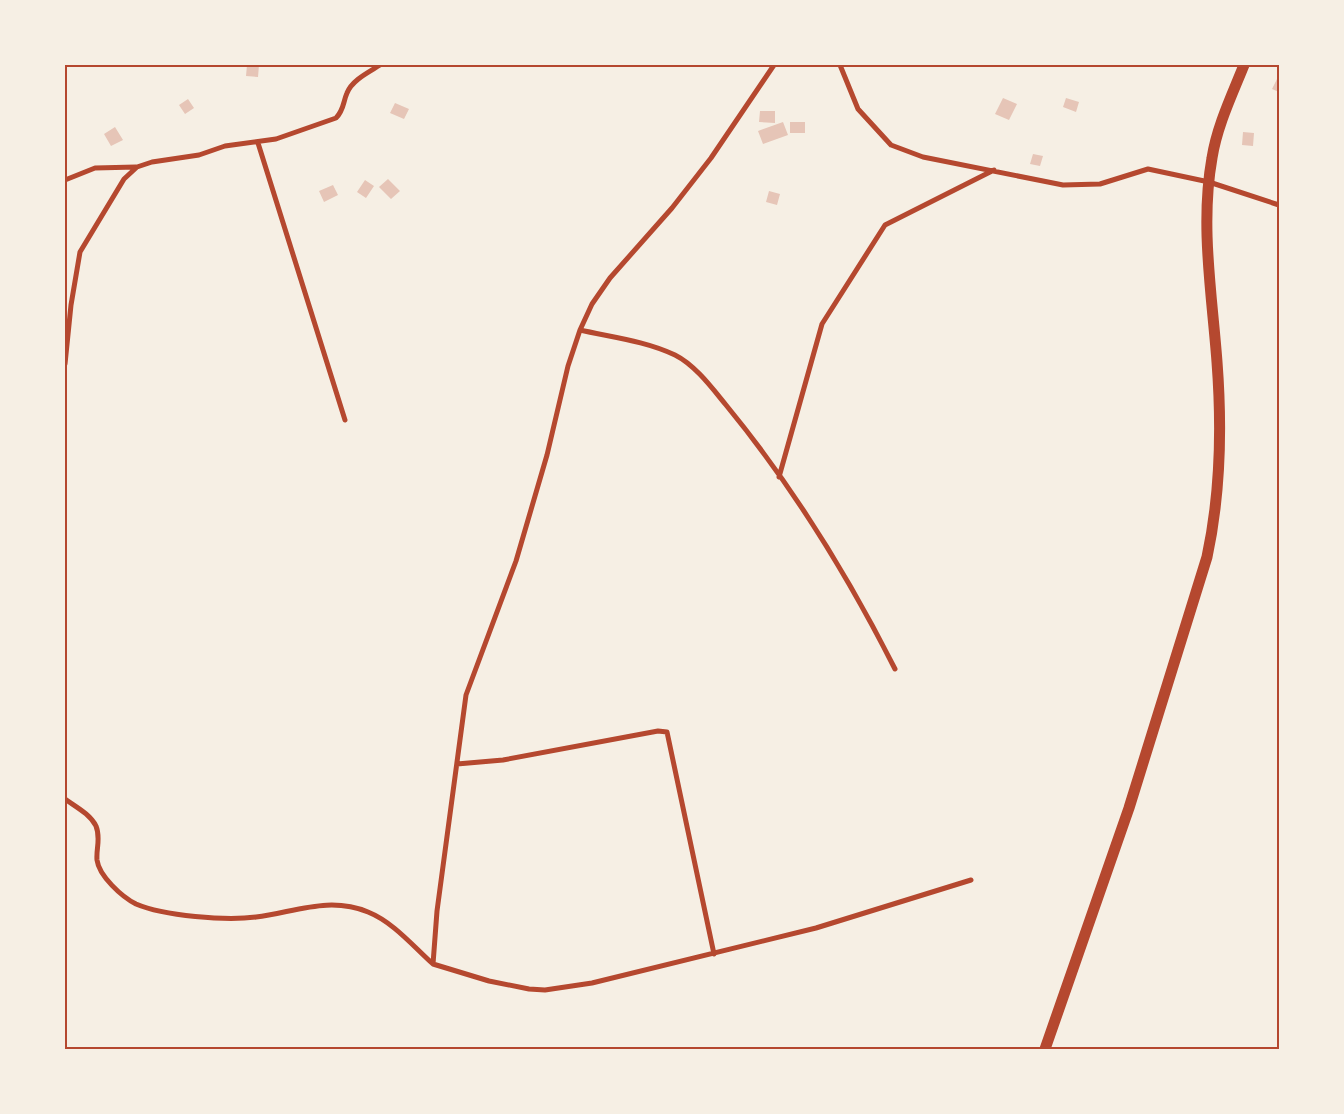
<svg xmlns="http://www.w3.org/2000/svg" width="1344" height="1114" viewBox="0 0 1344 1114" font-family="Manrope,sans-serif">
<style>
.building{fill:#e6c5b7}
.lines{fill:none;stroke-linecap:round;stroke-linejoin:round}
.minor{stroke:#b5482f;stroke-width:5}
.primary{stroke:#b5482f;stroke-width:11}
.neatline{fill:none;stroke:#b5482f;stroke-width:2}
</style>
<rect width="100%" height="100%" fill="#f6efe4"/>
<path class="building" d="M247,65H259L258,77L246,76Z
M1277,79H1279V92L1272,89Z
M1003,98L1017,104L1009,120L995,114Z
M1066,98L1079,102L1076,112L1063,107Z
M188,99L194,108L185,114L179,105Z
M395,103L409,109L404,119L390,113Z
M760,111H775V123L759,122Z
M783,122L788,135L763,144L758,131Z
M790,122H805V133H790Z
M115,127L123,140L111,146L104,134Z
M1243,132L1254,133L1253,146L1242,145Z
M1033,154L1043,156L1040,166L1030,164Z
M388,179L400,191L391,199L379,187Z
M365,180L374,186L366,198L357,192Z
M333,185L338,195L324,202L319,191Z
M769,191L780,194L777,205L766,202Z"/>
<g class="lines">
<path class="minor" d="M774,65L711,158L672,208L610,278L592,304L580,330L568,366L547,455L516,561L466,695L437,911L433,964L489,981L529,989L545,990L592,983L816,928L971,880
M840,65L858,109L891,145L923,157L1063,185L1100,184L1148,169L1209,182L1279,205
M258,143L345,420
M65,180L95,168L136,167
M580,330C611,337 646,341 675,355C695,365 712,388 726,405C791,484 849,578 895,669
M65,364L71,305L80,252L124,179L137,167L152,162L199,155L225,146L276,139L336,118C344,110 343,102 347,93C352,80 369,72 380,65
M779,477L822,324L885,225L994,170
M457,764L503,760L658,731L667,732L714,954
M65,799C76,807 90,814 96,826C101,838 96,848 97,860C99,876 122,897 136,904C164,916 226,921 256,917C295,912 329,896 368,912C393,922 413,946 433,964"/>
<path class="primary" d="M1045,1049L1129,808L1207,557C1221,492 1222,428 1217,362C1212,294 1200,225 1212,158C1217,126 1232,95 1244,65"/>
</g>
<rect width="1344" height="1114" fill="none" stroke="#f6efe4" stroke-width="132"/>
<rect x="66" y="66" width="1212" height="982" class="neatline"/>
</svg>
